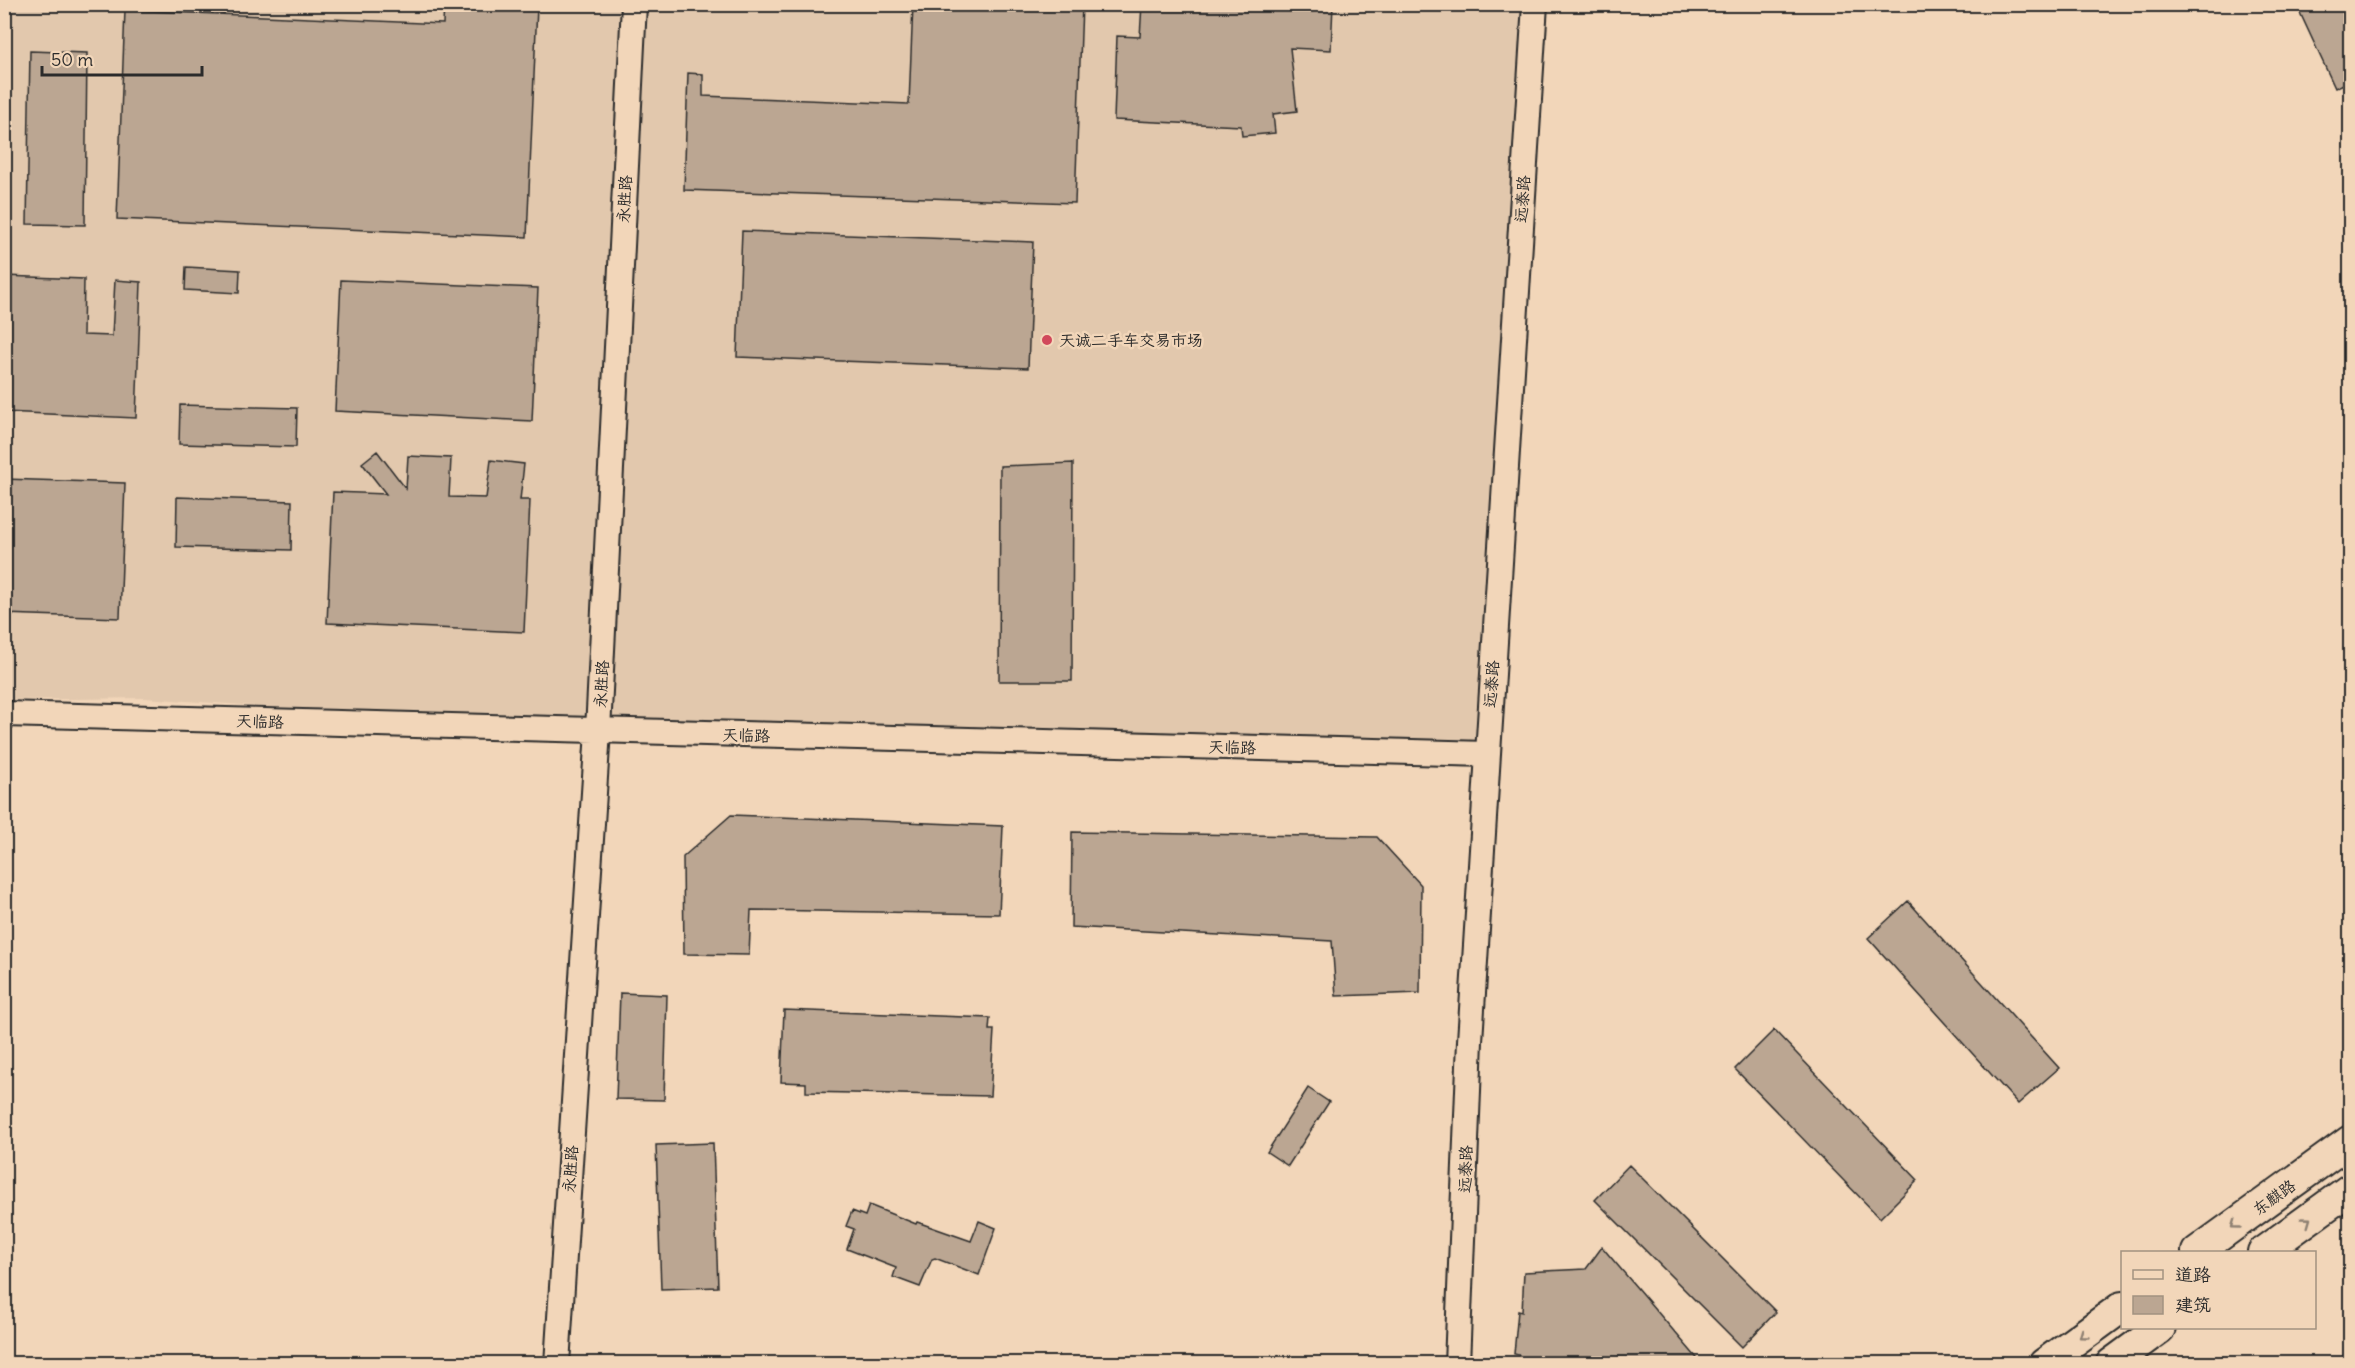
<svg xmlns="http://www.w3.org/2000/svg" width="2355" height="1368" viewBox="0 0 2355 1368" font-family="Delius,'LXGW WenKai TC',sans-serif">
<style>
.built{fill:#e2c8ad}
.building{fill:#bba692;stroke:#2b2b2b;stroke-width:1.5}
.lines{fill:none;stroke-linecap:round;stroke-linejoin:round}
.tertiary-casing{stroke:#2b2b2b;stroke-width:28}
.primary-casing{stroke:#2b2b2b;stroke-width:34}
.tertiary{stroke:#f2d6b9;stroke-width:24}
.primary{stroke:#f2d6b9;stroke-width:30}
.oneway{stroke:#8e8072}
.poi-dot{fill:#d1495b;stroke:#f2d6b9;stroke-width:2}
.labels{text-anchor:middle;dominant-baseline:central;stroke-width:5;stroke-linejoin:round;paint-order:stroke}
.street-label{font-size:16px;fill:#2b2b2b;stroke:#f2d6b9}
.poi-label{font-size:16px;fill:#2b2b2b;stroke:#f2d6b9;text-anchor:start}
</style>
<rect width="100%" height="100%" fill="#f2d6b9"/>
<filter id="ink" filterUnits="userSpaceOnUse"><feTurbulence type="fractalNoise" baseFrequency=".0167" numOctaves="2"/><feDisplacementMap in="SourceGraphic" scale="12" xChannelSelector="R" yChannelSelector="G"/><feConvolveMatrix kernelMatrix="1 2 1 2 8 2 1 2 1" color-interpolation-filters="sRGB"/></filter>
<g filter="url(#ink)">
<path class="built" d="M4,5H1535L1487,754L598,731L145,698L5,700Z"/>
<path class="building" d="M444,4L537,6L527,237L117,219L125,10L443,24Z
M913,4H1082L1075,203L684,190L688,73L703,74V96L909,104Z
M1142,4H1333L1331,50L1290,48L1297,111L1273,114L1275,133L1242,136L1241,126L1114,120L1117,36L1140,37Z
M2296,4H2350V81L2335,88Z
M30,51L87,53L85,225L27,224Z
M742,231L1033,242L1028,368L737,357Z
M186,267L240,270L239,293L185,290Z
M4,276L84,279L83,335L112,336L115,280L141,282L136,418L4,412Z
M341,280L538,288L532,421L335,411Z
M180,405L297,408L296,447L179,444Z
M377,451L406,489L408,456L451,458L449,497L486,498L491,460L524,464L520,500H530L524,632L327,623L333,492L386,494L362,463Z
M1073,463L1072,681H999L1000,466Z
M4,479L125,483L120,618L4,614Z
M177,497L292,501L291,550L176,547Z
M731,815L1003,826L999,914L751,910L749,955L684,954L683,857Z
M1072,832L1377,837L1421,885L1420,993L1336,996L1332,941L1071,927Z
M1908,901L2059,1068L2018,1104L1868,938Z
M620,993L667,995L664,1100L616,1099Z
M784,1010L990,1018L989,1030H994L990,1096L806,1092V1083L781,1082Z
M1774,1030L1918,1180L1880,1218L1735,1069Z
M1308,1088L1329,1102L1288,1166L1267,1152Z
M713,1143L718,1287L661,1289L656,1145Z
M1629,1165L1776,1312L1742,1347L1595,1200Z
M869,1205L916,1224L917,1222L971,1241L979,1221L996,1228L979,1275L935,1258L932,1259L920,1287L893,1277L896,1268L847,1249L854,1229L846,1226L852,1211L865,1216Z
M1602,1247L1702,1364H1519V1355L1514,1354L1518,1311L1522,1312L1524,1272L1586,1269Z"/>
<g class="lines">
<defs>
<path id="tertiary" d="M4,714L1487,754
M557,1364L598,731L634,4
M1457,1364L1470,1041L1535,4"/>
<path id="primary" d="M2197,1252L2350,1141
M2263,1252L2350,1189
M2044,1364L2122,1307
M2111,1364L2160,1328"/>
</defs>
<use href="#tertiary" class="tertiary-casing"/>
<use href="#primary" class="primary-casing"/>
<use href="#tertiary" class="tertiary"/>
<use href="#primary" class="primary"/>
</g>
<defs><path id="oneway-chevron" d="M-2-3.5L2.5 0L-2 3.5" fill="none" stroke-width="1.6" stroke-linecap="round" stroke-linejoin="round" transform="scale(1.5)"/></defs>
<g class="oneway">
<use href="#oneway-chevron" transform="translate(2307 1221) rotate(-36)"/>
<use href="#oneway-chevron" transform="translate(2235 1225) rotate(144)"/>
<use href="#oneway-chevron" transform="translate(2083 1335) rotate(144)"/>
</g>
</g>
<circle class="poi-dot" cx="1047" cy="340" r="6"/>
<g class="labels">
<g class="street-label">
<text transform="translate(624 199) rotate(-87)">永胜路</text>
<text transform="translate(1522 199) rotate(-86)">远泰路</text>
<text transform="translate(601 684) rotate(-87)">永胜路</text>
<text transform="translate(1491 684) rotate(-86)">远泰路</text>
<text transform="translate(260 721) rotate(2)">天临路</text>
<text transform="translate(746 735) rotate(1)">天临路</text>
<text transform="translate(1232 747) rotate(1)">天临路</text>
<text transform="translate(570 1169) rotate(-86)">永胜路</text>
<text transform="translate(1465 1169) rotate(-88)">远泰路</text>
<text transform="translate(2274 1197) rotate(-36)">东麒路</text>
</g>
<g class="poi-label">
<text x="1059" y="340">天诚二手车交易市场</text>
</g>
</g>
<rect width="2355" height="1368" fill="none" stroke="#f2d6b9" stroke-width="24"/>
<rect x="12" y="12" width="2331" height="1344" fill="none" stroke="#2b2b2b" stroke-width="2" filter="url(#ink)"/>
<rect x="2121" y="1251" width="195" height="78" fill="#f2d6b9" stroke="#a29280" stroke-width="1.5"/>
<rect x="2133" y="1270" width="30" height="9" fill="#f2d6b9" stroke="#a29280" stroke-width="1.5"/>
<text x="2175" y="1281" font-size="18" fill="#2b2b2b">道路</text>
<rect x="2133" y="1296" width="30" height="18" fill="#bba692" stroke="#a29280" stroke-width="1.5"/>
<text x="2175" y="1311" font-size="18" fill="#2b2b2b">建筑</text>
<path d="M42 66v9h160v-9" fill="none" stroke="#2b2b2b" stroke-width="3"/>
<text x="51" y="66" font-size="18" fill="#2b2b2b" stroke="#f2d6b9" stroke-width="4.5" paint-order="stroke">50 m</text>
</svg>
